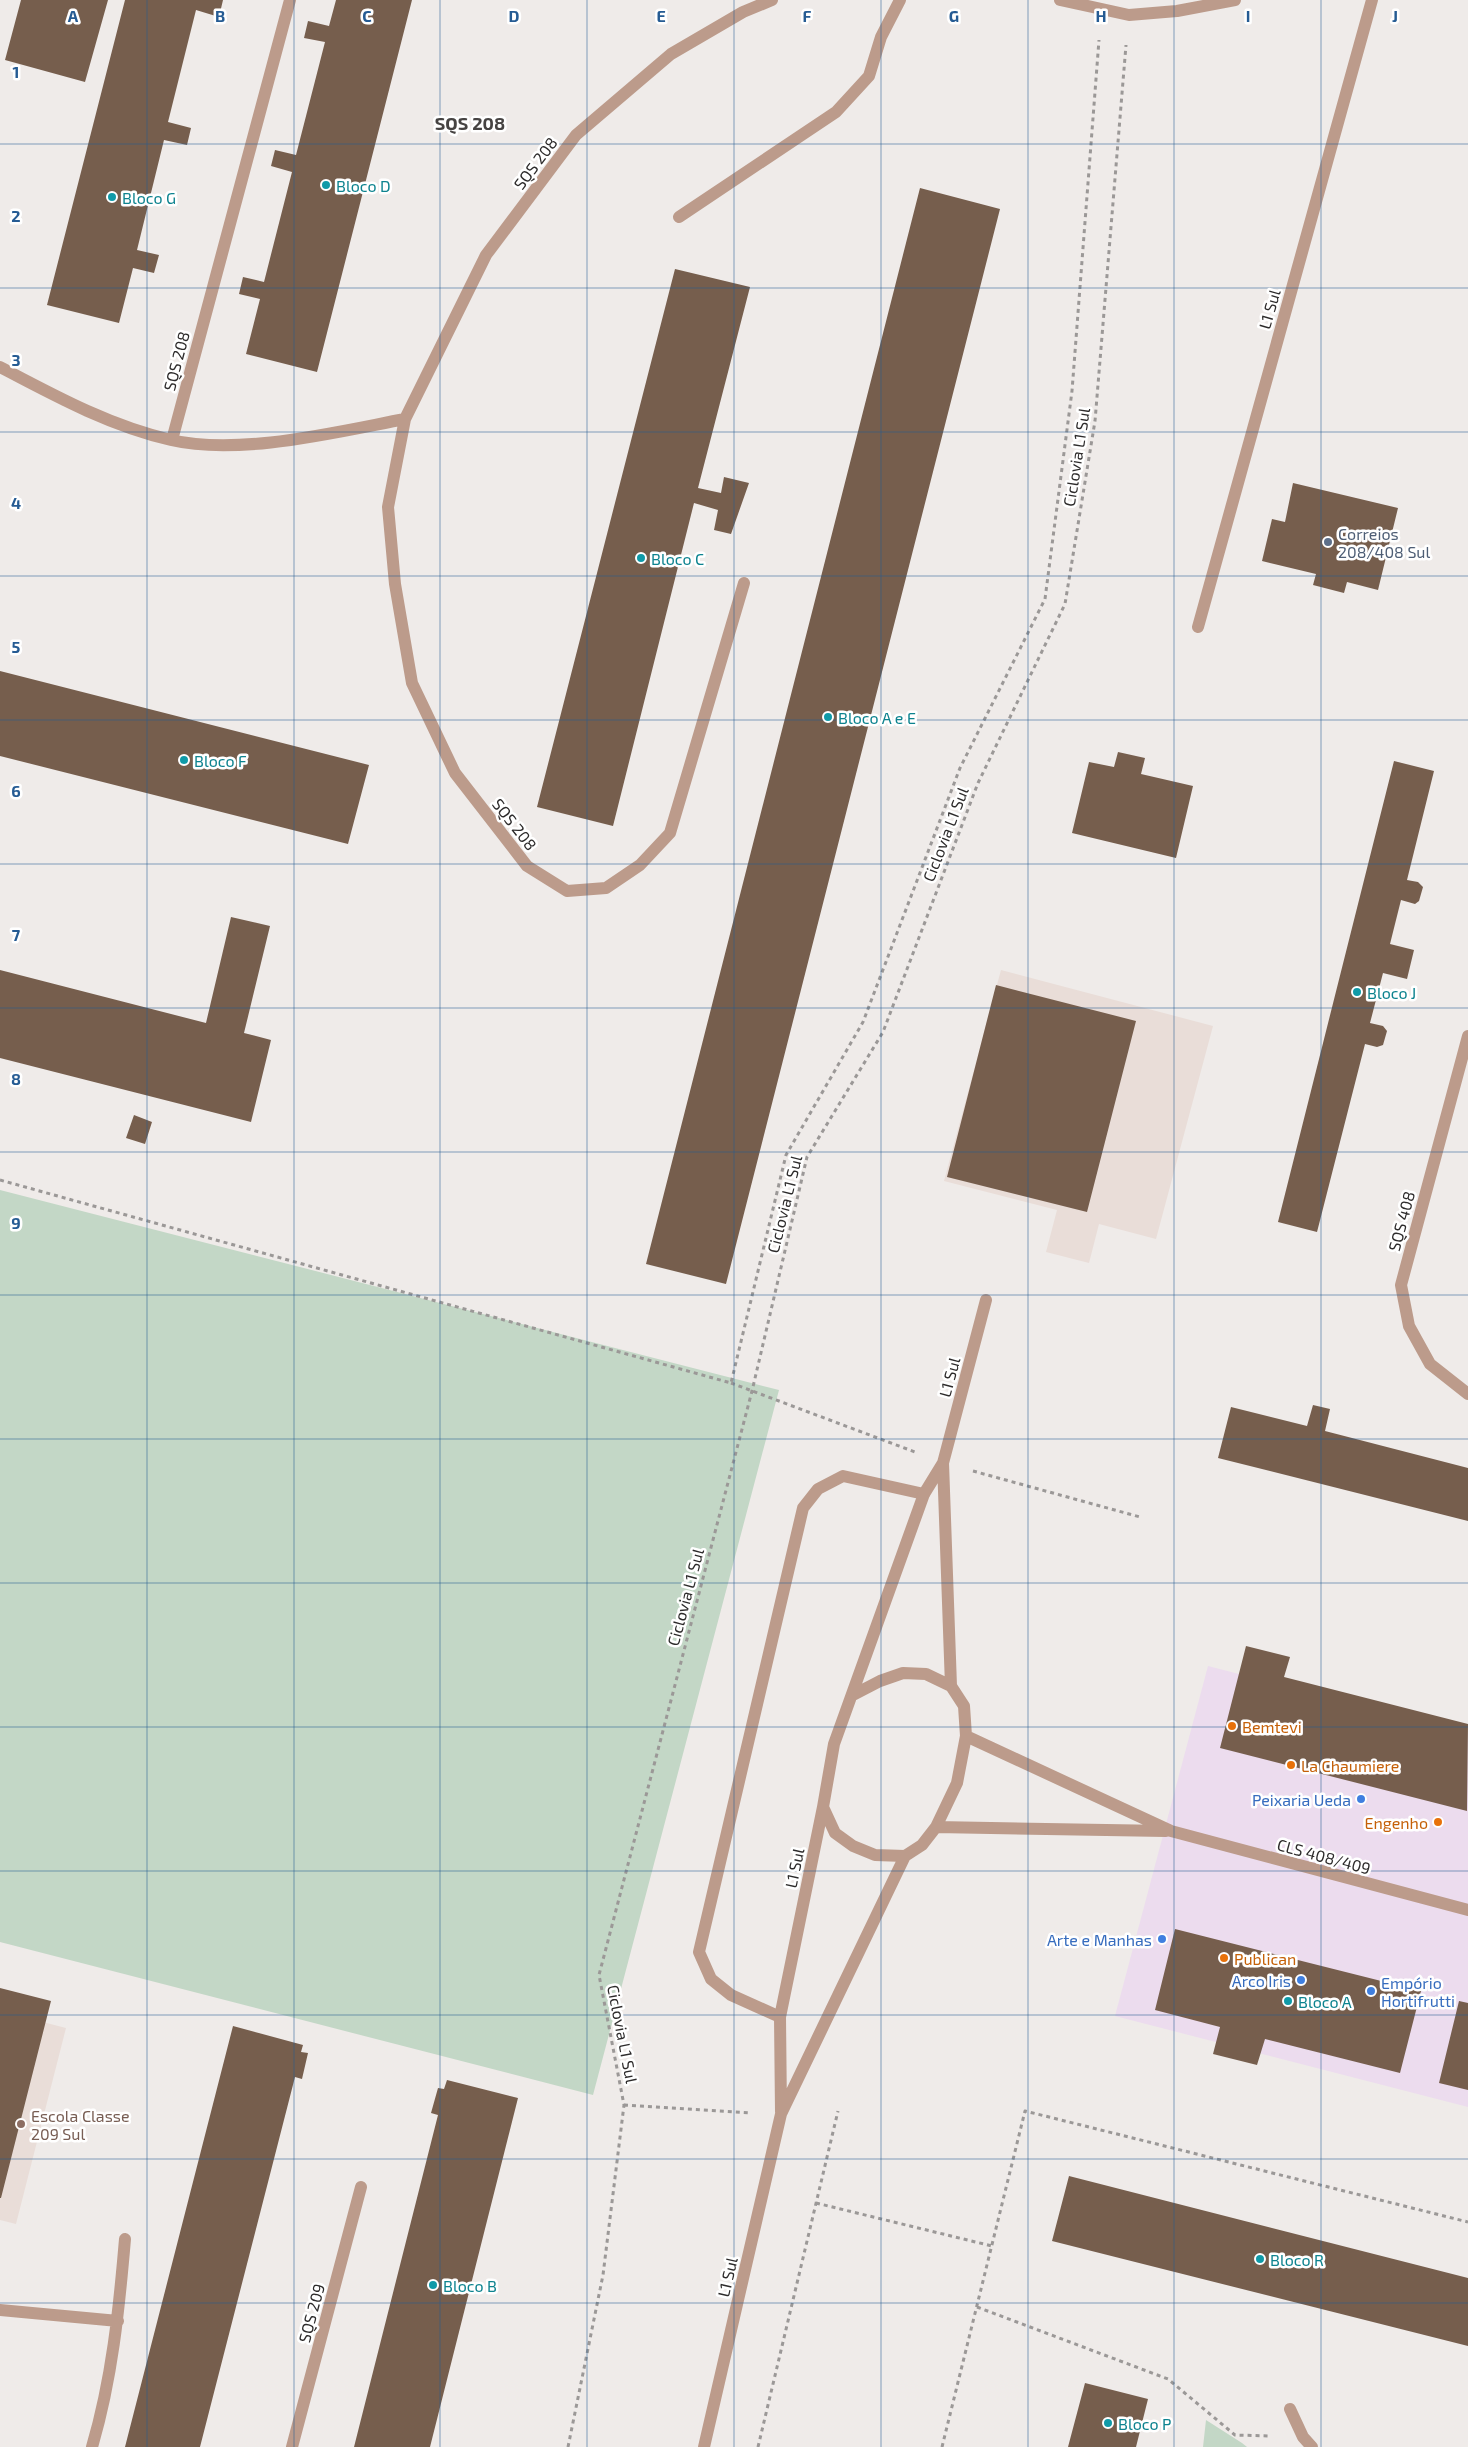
<svg xmlns="http://www.w3.org/2000/svg" width="1468" height="2447" viewBox="0 0 1468 2447" font-family="'Exo 2',sans-serif">
<style>
.commercial{fill:#ecdcee}
.built{fill:#e9ddd8}
.green{fill:#c3d7c6}
.building{fill:#765e4d}
.lines{fill:none;stroke-linecap:round;stroke-linejoin:round}
.path{stroke:#9b9897;stroke-width:3;stroke-dasharray:4 4;stroke-linecap:butt}
.service{stroke:#bc9b8b;stroke-width:12}
.minor{stroke:#bc9b8b;stroke-width:12}
.tertiary{stroke:#bc9b8b;stroke-width:12}
.grid{fill:none;stroke:#255b93;stroke-width:1;stroke-opacity:0.55}
.culture-dot{fill:#0f9aa8;stroke:#fff;stroke-width:2}
.service-dot{fill:#5c6f8a;stroke:#fff;stroke-width:2}
.food-dot{fill:#e8710a;stroke:#fff;stroke-width:2}
.shop-dot{fill:#3f7fe0;stroke:#fff;stroke-width:2}
.education-dot{fill:#8d6e63;stroke:#fff;stroke-width:2}
.labels{text-anchor:middle;dominant-baseline:central;stroke-width:5;stroke-linejoin:round;paint-order:stroke}
.street-label{font-size:16px;fill:#2d2b2b;stroke:#fff}
.culture-label{font-size:16px;fill:#0d838f;stroke:#fff;text-anchor:start}
.service-label{font-size:16px;fill:#4e5e75;stroke:#fff;text-anchor:start}
.food-label{font-size:16px;fill:#c56008;stroke:#fff;text-anchor:start}
.shop-label{font-size:16px;fill:#366cbe;stroke:#fff;text-anchor:end}
.education-label{font-size:16px;fill:#785e54;stroke:#fff;text-anchor:start}
.neighbourhood-label{font-size:18px;font-weight:bold;fill:#464342;stroke:#fff}
.grid-label{font-size:16px;text-anchor:middle;font-weight:bold;fill:#255b93;stroke:#fff;stroke-width:5;stroke-linejoin:round;paint-order:stroke}
</style>
<rect width="100%" height="100%" fill="#efebe9"/>
<path class="commercial" d="M1208,1666L1468,1733V2107L1115,2016Z"/>
<path class="built" d="M1001,970L1213,1026L1156,1239L1099,1224L1089,1263L1046,1252L1057,1210L944,1181Z
M0,2011L66,2028L16,2224L0,2220Z"/>
<path class="green" d="M0,1190L779,1390L593,2095L0,1942Z
M1206,2420L1242,2443L1247,2447H1203Z"/>
<path class="building" d="M21,0H108L85,82L5,60Z
M125,0H223L219,17L196,10L168,122L191,128L187,145L164,140L137,250L159,255L154,273L133,268L119,323L47,305Z
M336,0H412L317,372L246,354L260,299L239,294L243,277L264,282L292,172L271,166L275,150L296,155L325,42L304,38L308,21L329,26Z
M920,188L1000,209L726,1284L646,1264Z
M675,269L750,287L698,488L721,493L724,477L749,483L731,534L714,530L718,510L694,503L613,826L537,807Z
M1293,483L1398,508L1378,590L1347,582L1344,593L1313,585L1316,574L1262,561L1272,519L1285,522Z
M0,671L369,765L348,844L0,756Z
M1118,752L1145,758L1141,774L1193,786L1176,858L1072,833L1089,762L1114,767Z
M1394,761L1434,771L1407,880L1418,882L1423,887L1419,901L1415,904L1401,900L1390,944L1414,950L1407,979L1383,973L1370,1023L1383,1026L1387,1031L1383,1045L1377,1047L1365,1044L1317,1232L1278,1222Z
M231,917L270,926L244,1033L271,1040L251,1122L0,1058V970L206,1023Z
M996,985L1136,1021L1087,1212L947,1177Z
M134,1115L152,1122L145,1144L126,1138Z
M1313,1405L1330,1409L1325,1431L1468,1468V1521L1218,1458L1231,1407L1307,1426Z
M1246,1646L1290,1657L1284,1677L1468,1724L1467,1811L1220,1748Z
M1175,1929L1421,1991L1400,2073L1265,2039L1257,2065L1213,2054L1220,2027L1155,2010Z
M0,1988L51,2001L1,2198H0Z
M1459,2001L1468,2003V2090L1439,2083Z
M233,2026L303,2045L301,2052L308,2053L302,2079L295,2077L200,2447H125Z
M447,2080L518,2098L430,2447H354L438,2115L431,2113L438,2088L444,2089Z
M1069,2176L1468,2278V2346L1052,2241Z
M1085,2383L1148,2399L1136,2447H1068Z"/>
<g class="lines">
<path class="path" d="M0,1180L731,1383L786,1155L863,1022L960,768L1045,599L1072,391L1099,40
M731,1383L915,1452
M973,1471L1140,1517
M624,2105L751,2113
M816,2203L992,2246
M977,2307L1168,2379L1235,2435L1271,2436
M568,2447L603,2275L624,2105L599,1975L752,1391L807,1157L883,1032L978,783L1065,604L1095,421L1126,45
M758,2447L838,2111
M942,2447L1025,2111L1468,2222"/>
<path class="service" d="M780,2017L731,1995L711,1979L699,1952L803,1508L818,1489L843,1476L924,1494"/>
<path class="minor" d="M1060,0L1129,15L1177,11L1235,0
M679,217L836,112L869,76L881,37L900,0
M0,367C55,396 110,426 171,440C239,456 336,432 405,419
M172,440L290,0
M744,583L670,833L640,865L606,888L567,891L527,866L455,773L412,683L395,584L388,507L405,419L486,255L576,135L671,54L743,12L772,0
M1468,1036L1401,1285L1409,1326L1430,1364L1468,1394
M0,2310L118,2321
M1290,2409L1303,2437L1312,2447
M92,2447C112,2379 119,2310 125,2239
M292,2447L361,2187"/>
<path class="tertiary" d="M1198,627L1372,0
M943,1463L951,1686
M853,1695L880,1681L903,1673L926,1674L951,1686L964,1706L966,1736L957,1783L936,1827L922,1845L905,1856L875,1855L853,1846L835,1833L823,1807L834,1744L924,1494L943,1463L986,1300
M966,1736L1171,1831L1468,1910
M936,1827L1166,1831
M781,2112L780,2017L823,1807
M704,2447L781,2114L905,1856"/>
</g>
<path class="grid" d="M147,0V2447M294,0V2447M440,0V2447M587,0V2447M734,0V2447M881,0V2447M1028,0V2447M1174,0V2447M1321,0V2447M0,144H1468M0,288H1468M0,432H1468M0,576H1468M0,720H1468M0,864H1468M0,1008H1468M0,1152H1468M0,1295H1468M0,1439H1468M0,1583H1468M0,1727H1468M0,1871H1468M0,2015H1468M0,2159H1468M0,2303H1468"/>
<g class="culture-dot">
<circle cx="326" cy="185" r="5"/>
<circle cx="112" cy="197" r="5"/>
<circle cx="641" cy="558" r="5"/>
<circle cx="828" cy="717" r="5"/>
<circle cx="184" cy="760" r="5"/>
<circle cx="1357" cy="992" r="5"/>
<circle cx="1288" cy="2001" r="5"/>
<circle cx="1260" cy="2259" r="5"/>
<circle cx="433" cy="2285" r="5"/>
<circle cx="1108" cy="2423" r="5"/>
</g>
<circle class="service-dot" cx="1328" cy="542" r="5"/>
<g class="food-dot">
<circle cx="1232" cy="1726" r="5"/>
<circle cx="1291" cy="1765" r="5"/>
<circle cx="1438" cy="1822" r="5"/>
<circle cx="1224" cy="1958" r="5"/>
</g>
<g class="shop-dot">
<circle cx="1361" cy="1799" r="5"/>
<circle cx="1162" cy="1939" r="5"/>
<circle cx="1301" cy="1980" r="5"/>
<circle cx="1371" cy="1991" r="5"/>
</g>
<circle class="education-dot" cx="21" cy="2124" r="5"/>
<g class="labels">
<g class="street-label">
<text transform="translate(535 163) rotate(-53)">SQS 208</text>
<text transform="translate(1269 309) rotate(-74)">L1 Sul</text>
<text transform="translate(176 361) rotate(-75)">SQS 208</text>
<text transform="translate(1076 457) rotate(-81)">Ciclovia L1 Sul</text>
<text transform="translate(515 824) rotate(52)">SQS 208</text>
<text transform="translate(945 834) rotate(-69)">Ciclovia L1 Sul</text>
<text transform="translate(784 1204) rotate(-76)">Ciclovia L1 Sul</text>
<text transform="translate(1401 1221) rotate(-75)">SQS 408</text>
<text transform="translate(949 1377) rotate(-75)">L1 Sul</text>
<text transform="translate(685 1597) rotate(-75)">Ciclovia L1 Sul</text>
<text transform="translate(1324 1856) rotate(15)">CLS 408/409</text>
<text transform="translate(794 1868) rotate(-78)">L1 Sul</text>
<text transform="translate(623 2034) rotate(79)">Ciclovia L1 Sul</text>
<text transform="translate(727 2277) rotate(-77)">L1 Sul</text>
<text transform="translate(311 2313) rotate(-75)">SQS 209</text>
</g>
<g class="culture-label">
<text x="336" y="185">Bloco D</text>
<text x="122" y="197">Bloco G</text>
<text x="651" y="558">Bloco C</text>
<text x="838" y="717">Bloco A e E</text>
<text x="194" y="760">Bloco F</text>
<text x="1367" y="992">Bloco J</text>
<text x="1298" y="2001">Bloco A</text>
<text x="1270" y="2259">Bloco R</text>
<text x="443" y="2285">Bloco B</text>
<text x="1118" y="2423">Bloco P</text>
</g>
<g class="service-label">
<text x="1338" y="533">Correios<tspan x="1338" dy="18">208/408 Sul</tspan></text>
</g>
<g class="food-label">
<text x="1242" y="1726">Bemtevi</text>
<text x="1301" y="1765">La Chaumiere</text>
<text x="1428" y="1822" text-anchor="end">Engenho</text>
<text x="1234" y="1958">Publican</text>
</g>
<g class="shop-label">
<text x="1351" y="1799">Peixaria Ueda</text>
<text x="1152" y="1939">Arte e Manhas</text>
<text x="1291" y="1980">Arco Iris</text>
<text x="1381" y="1982" text-anchor="start">Empório<tspan x="1381" dy="18">Hortifrutti</tspan></text>
</g>
<g class="education-label">
<text x="31" y="2115">Escola Classe<tspan x="31" dy="18">209 Sul</tspan></text>
</g>
<g class="neighbourhood-label">
<text x="470" y="123">SQS 208</text>
</g>
</g>
<g class="grid-label">
<text x="73" y="22">A</text>
<text x="220" y="22">B</text>
<text x="367" y="22">C</text>
<text x="514" y="22">D</text>
<text x="661" y="22">E</text>
<text x="807" y="22">F</text>
<text x="954" y="22">G</text>
<text x="1101" y="22">H</text>
<text x="1248" y="22">I</text>
<text x="1395" y="22">J</text>
<text x="16" y="78">1</text>
<text x="16" y="222">2</text>
<text x="16" y="366">3</text>
<text x="16" y="509">4</text>
<text x="16" y="653">5</text>
<text x="16" y="797">6</text>
<text x="16" y="941">7</text>
<text x="16" y="1085">8</text>
<text x="16" y="1229">9</text>
</g>
</svg>
